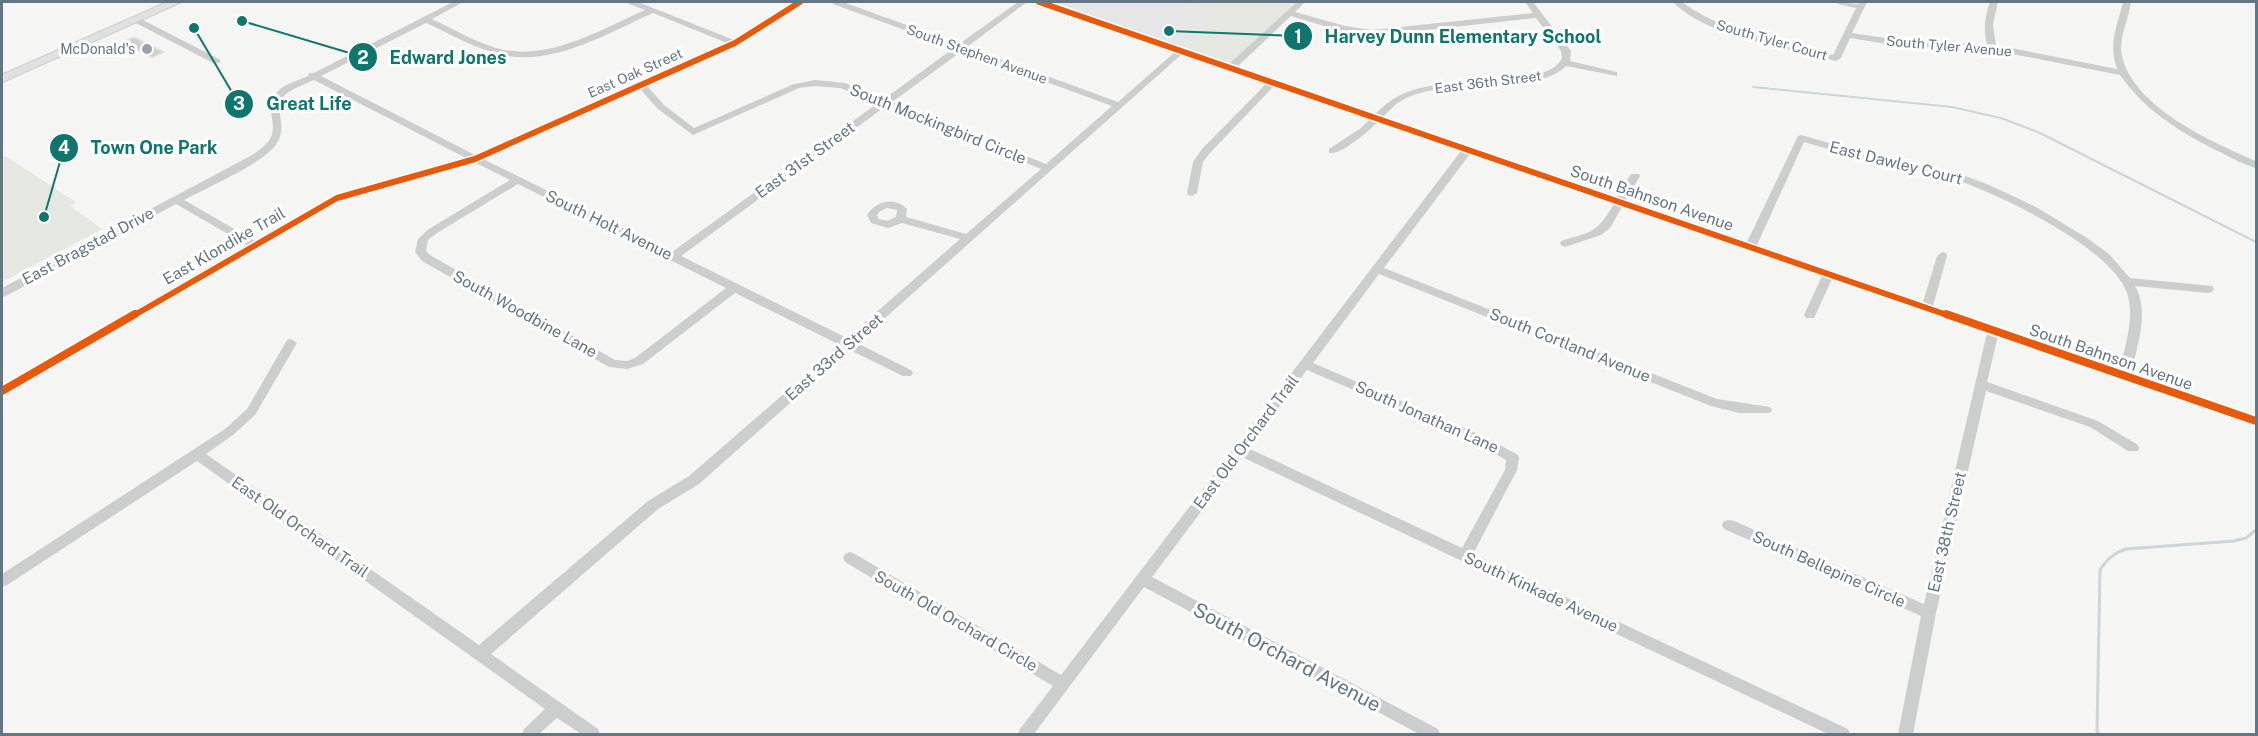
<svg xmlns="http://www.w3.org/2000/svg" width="2258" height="736" viewBox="0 0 2258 736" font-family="'Public Sans',sans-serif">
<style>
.built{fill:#e5e6e5}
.green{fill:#e4e8e1}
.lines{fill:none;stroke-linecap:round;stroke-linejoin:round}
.stream-far1{stroke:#ccd5d7;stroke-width:2}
.stream{stroke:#ccd5d7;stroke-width:3}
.building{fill:#ced0d0;stroke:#e4e4e2;stroke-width:1.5}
.major-casing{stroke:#d2d3d2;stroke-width:3}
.minor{fill:#cccece;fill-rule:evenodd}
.major{fill:#e0e1e1;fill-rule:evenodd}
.cycleway-far1-casing{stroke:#fff;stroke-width:9}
.cycleway-casing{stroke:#fff;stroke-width:12}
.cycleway-far1{stroke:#e8590c;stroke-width:6}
.cycleway{stroke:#e8590c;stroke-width:8}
.poi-dot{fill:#97a2ab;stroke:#fff;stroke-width:2}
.labels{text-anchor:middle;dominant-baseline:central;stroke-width:6;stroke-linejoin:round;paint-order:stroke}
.far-street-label{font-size:14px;fill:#647684;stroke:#fff}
.far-poi-label{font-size:14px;fill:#647684;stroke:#fff;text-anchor:end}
.street-label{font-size:16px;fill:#647684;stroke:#fff}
.near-street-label{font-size:20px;fill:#647684;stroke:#fff}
.leader{fill:none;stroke:#0f766e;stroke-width:2}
.callout-dot{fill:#0f766e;stroke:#fff;stroke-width:2}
.mark-label{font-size:18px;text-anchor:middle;font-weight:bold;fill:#fff}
.callout-label{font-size:18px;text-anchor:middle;font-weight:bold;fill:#0f766e;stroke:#fff;stroke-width:6;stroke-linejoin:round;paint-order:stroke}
</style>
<rect width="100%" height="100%" fill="#f5f5f3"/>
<path class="built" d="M1050,2H1184L1222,14L1184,48Z"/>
<path class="green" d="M1184,2H1299L1231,68L1181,51L1221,14Z
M5,156L76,202L70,206L102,229L2,282V158Z"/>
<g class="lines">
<path class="stream-far1" d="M1753,87L1952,107L2001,118L2040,133L2256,242"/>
<path class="stream" d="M2099,734L2097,731L2100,570C2107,559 2114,553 2126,549L2234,541L2246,538L2256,530"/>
</g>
<path class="building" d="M134,37L164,52L152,58L122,42Z"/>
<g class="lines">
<defs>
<path id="major" d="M168,2H181L2,82V75Z"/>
</defs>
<use href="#major" class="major-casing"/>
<path class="minor" d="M453,2H463L432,19C456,30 479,45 505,50C553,59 602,29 645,10L629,4L628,2H638L734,40L795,2H804L738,45L647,86L664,105L694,128L794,84L815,80L845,83L884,99L954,48L833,4L832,2H843L959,44L1018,2H1027L967,47L1118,102L1175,52L1036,4L1035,2H1046L1229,64L1297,2H1305L1295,12L1345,26L1372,30L1533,13L1525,2H1533L1571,51L1570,61L1617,72V76L1566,66C1531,100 1438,73 1396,104C1392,108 1387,113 1383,117L1617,197L1631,174H1639L1640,176L1626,200L1747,242L1798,136L1801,135L1875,156L1957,173L1987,184L2036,207L2087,238L2109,254L2130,278L2212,286L2214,289L2212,292L2208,293L2135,286C2150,312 2137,347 2131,373L2256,416V426L1998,336L1987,382L2098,421L2138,445L2139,448L2138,451H2128L2090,427L1986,391L1936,613L1913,734H1898L1921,616L1724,529L1722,525L1724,521L1729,520L1734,521L1924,604L1987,333L1832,279L1814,318H1806L1804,315L1822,276L1622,207L1610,228L1601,235L1565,247L1561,245L1560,243L1561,241C1593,231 1596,234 1614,204L1470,154L1384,268L1717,399L1770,407L1772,410L1770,413H1739L1711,406L1379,274L1313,363L1483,436L1518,455L1519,458L1517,470L1473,554L1848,729L1850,734H1828L1242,457L1152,577L1438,729L1440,734H1419L1144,587L1034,734H1018L1020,729L1053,686L845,562L843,558L845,554L850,552L855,554L1061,675L1461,151L1378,122C1368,131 1342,155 1329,153V149L1361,128L1370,119L1274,86L1210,153L1203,162L1197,193L1192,196L1188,195L1187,193L1193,162L1202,149L1266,84L1182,54L857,343L911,370L913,373L911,376H903L850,350L699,484L658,509L491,654L598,729L600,734H581L557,718L539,734H522L524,729L545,709L197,461L7,585L2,587V574L225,429L247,409L287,340L291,339L297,343L255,415L233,435L206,454L479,645L648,501L689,476L840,345L735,293L643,364L627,369L609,367L422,261L415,252L418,239L429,229L510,180L474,162L341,200L2,395V386L247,245L176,204L6,296L2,297V288L254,154C260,149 268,144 271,137C278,121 262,105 278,91C285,84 299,80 308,76L309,73H314ZM653,13L727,43L475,155L321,76L426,23C451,34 475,49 503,55C554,66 608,33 653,13ZM1291,16L1344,32L1372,36L1536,18L1561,51L1562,58C1551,83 1484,80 1460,82C1442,84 1422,86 1405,93C1392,98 1385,105 1375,114L1237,67ZM962,51L1112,106L1046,164L892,102ZM314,80L466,158L333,196L255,241L184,200C206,188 261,164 275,146C291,125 270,107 285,95C293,88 305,84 314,80ZM815,86L840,88L878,103L672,252L483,159L640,89L658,109L693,135L799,88ZM886,106L1041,169L966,234L906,217L907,209C894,196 876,201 867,215L871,223L888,228L902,223L960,239L847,338L681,256ZM1804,142C1829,149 1854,157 1879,163C1906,169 1933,172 1959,181C2003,196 2111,248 2127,293C2135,318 2125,345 2120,369L1933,306L1947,256L1946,253L1942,252L1937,256L1923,302L1757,245ZM518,184L726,288L635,358L627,361L615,360L430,255L426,251L428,240L437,233ZM887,208L897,210L896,217L887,221L879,219L877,215L880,211ZM1307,370L1475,442L1506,460L1505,470L1462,548L1248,448Z
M1673,2H1682C1725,34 1782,42 1833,55L1856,8L1838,4L1837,2L1858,4L1859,2H1867L1852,33L1899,40L1987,44C1983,29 1985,16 1990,2H1998L1993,24L1996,45L2117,69C2108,42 2117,28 2123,2H2131C2129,19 2118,38 2122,56C2134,108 2212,142 2256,161V168C2245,165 2233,159 2222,153C2183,134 2146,112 2120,75L1992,50L1899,46L1850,38L1841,58L1836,61C1789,49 1707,37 1673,2Z
M135,16L219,59L221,61L219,63H213L132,21L131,19Z"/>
<use href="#major" class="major"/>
<defs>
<path id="cycleway-far1" d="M1039,2L1950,316
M133,316L337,198L475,159L735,43L800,2"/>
<path id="cycleway" d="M1946,314L2256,421
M2,391L135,314"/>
</defs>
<use href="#cycleway-far1" class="cycleway-far1-casing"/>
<use href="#cycleway" class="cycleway-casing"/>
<use href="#cycleway-far1" class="cycleway-far1"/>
<use href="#cycleway" class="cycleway"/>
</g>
<circle class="poi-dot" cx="147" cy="49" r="6"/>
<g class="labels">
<g class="far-street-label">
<text transform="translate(1772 40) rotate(16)">South Tyler Court</text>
<text transform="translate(1949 46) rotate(5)">South Tyler Avenue</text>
<text transform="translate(977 54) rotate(20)">South Stephen Avenue</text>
<text transform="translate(635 73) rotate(-24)">East Oak Street</text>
<text transform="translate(1488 82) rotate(-7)">East 36th Street</text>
</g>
<g class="far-poi-label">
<text x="135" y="49">McDonald's</text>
</g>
<g class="street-label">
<text transform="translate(938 124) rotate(22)">South Mockingbird Circle</text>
<text transform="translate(805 160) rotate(-36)">East 31st Street</text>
<text transform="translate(1896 163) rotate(14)">East Dawley Court</text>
<text transform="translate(1652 198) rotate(19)">South Bahnson Avenue</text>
<text transform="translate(609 225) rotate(26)">South Holt Avenue</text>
<text transform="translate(88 246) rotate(-28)">East Bragstad Drive</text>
<text transform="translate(224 246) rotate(-30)">East Klondike Trail</text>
<text transform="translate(525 314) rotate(29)">South Woodbine Lane</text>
<text transform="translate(1570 345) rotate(22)">South Cortland Avenue</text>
<text transform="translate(834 357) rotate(-41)">East 33rd Street</text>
<text transform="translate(2111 357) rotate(19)">South Bahnson Avenue</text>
<text transform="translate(1427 417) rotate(24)">South Jonathan Lane</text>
<text transform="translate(1246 442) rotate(-53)">East Old Orchard Trail</text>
<text transform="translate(300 527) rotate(35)">East Old Orchard Trail</text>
<text transform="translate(1947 532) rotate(-77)">East 38th Street</text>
<text transform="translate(1829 569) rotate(24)">South Bellepine Circle</text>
<text transform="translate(1541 592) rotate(25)">South Kinkade Avenue</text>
<text transform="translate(956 621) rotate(30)">South Old Orchard Circle</text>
</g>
<g class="near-street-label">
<text transform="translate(1287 657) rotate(28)">South Orchard Avenue</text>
</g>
</g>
<path class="leader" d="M1169 31L1298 36M242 21L363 57M194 28L239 104M44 217L64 148"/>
<g class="callout-dot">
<circle cx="1169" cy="31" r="6"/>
<circle cx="242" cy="21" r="6"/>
<circle cx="194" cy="28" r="6"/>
<circle cx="44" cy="217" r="6"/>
<circle cx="1298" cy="36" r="15"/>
<circle cx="363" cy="57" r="15"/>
<circle cx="239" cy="104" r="15"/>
<circle cx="64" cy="148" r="15"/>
</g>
<g class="mark-label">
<text x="1298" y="43">1</text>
<text x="363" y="64">2</text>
<text x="239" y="110">3</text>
<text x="64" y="154">4</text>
</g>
<g class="callout-label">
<text x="1463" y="43">Harvey Dunn Elementary School</text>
<text x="448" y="64">Edward Jones</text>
<text x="309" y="110">Great Life</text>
<text x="154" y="154">Town One Park</text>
</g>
<rect width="2258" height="736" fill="none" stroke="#647684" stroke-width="6"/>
</svg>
